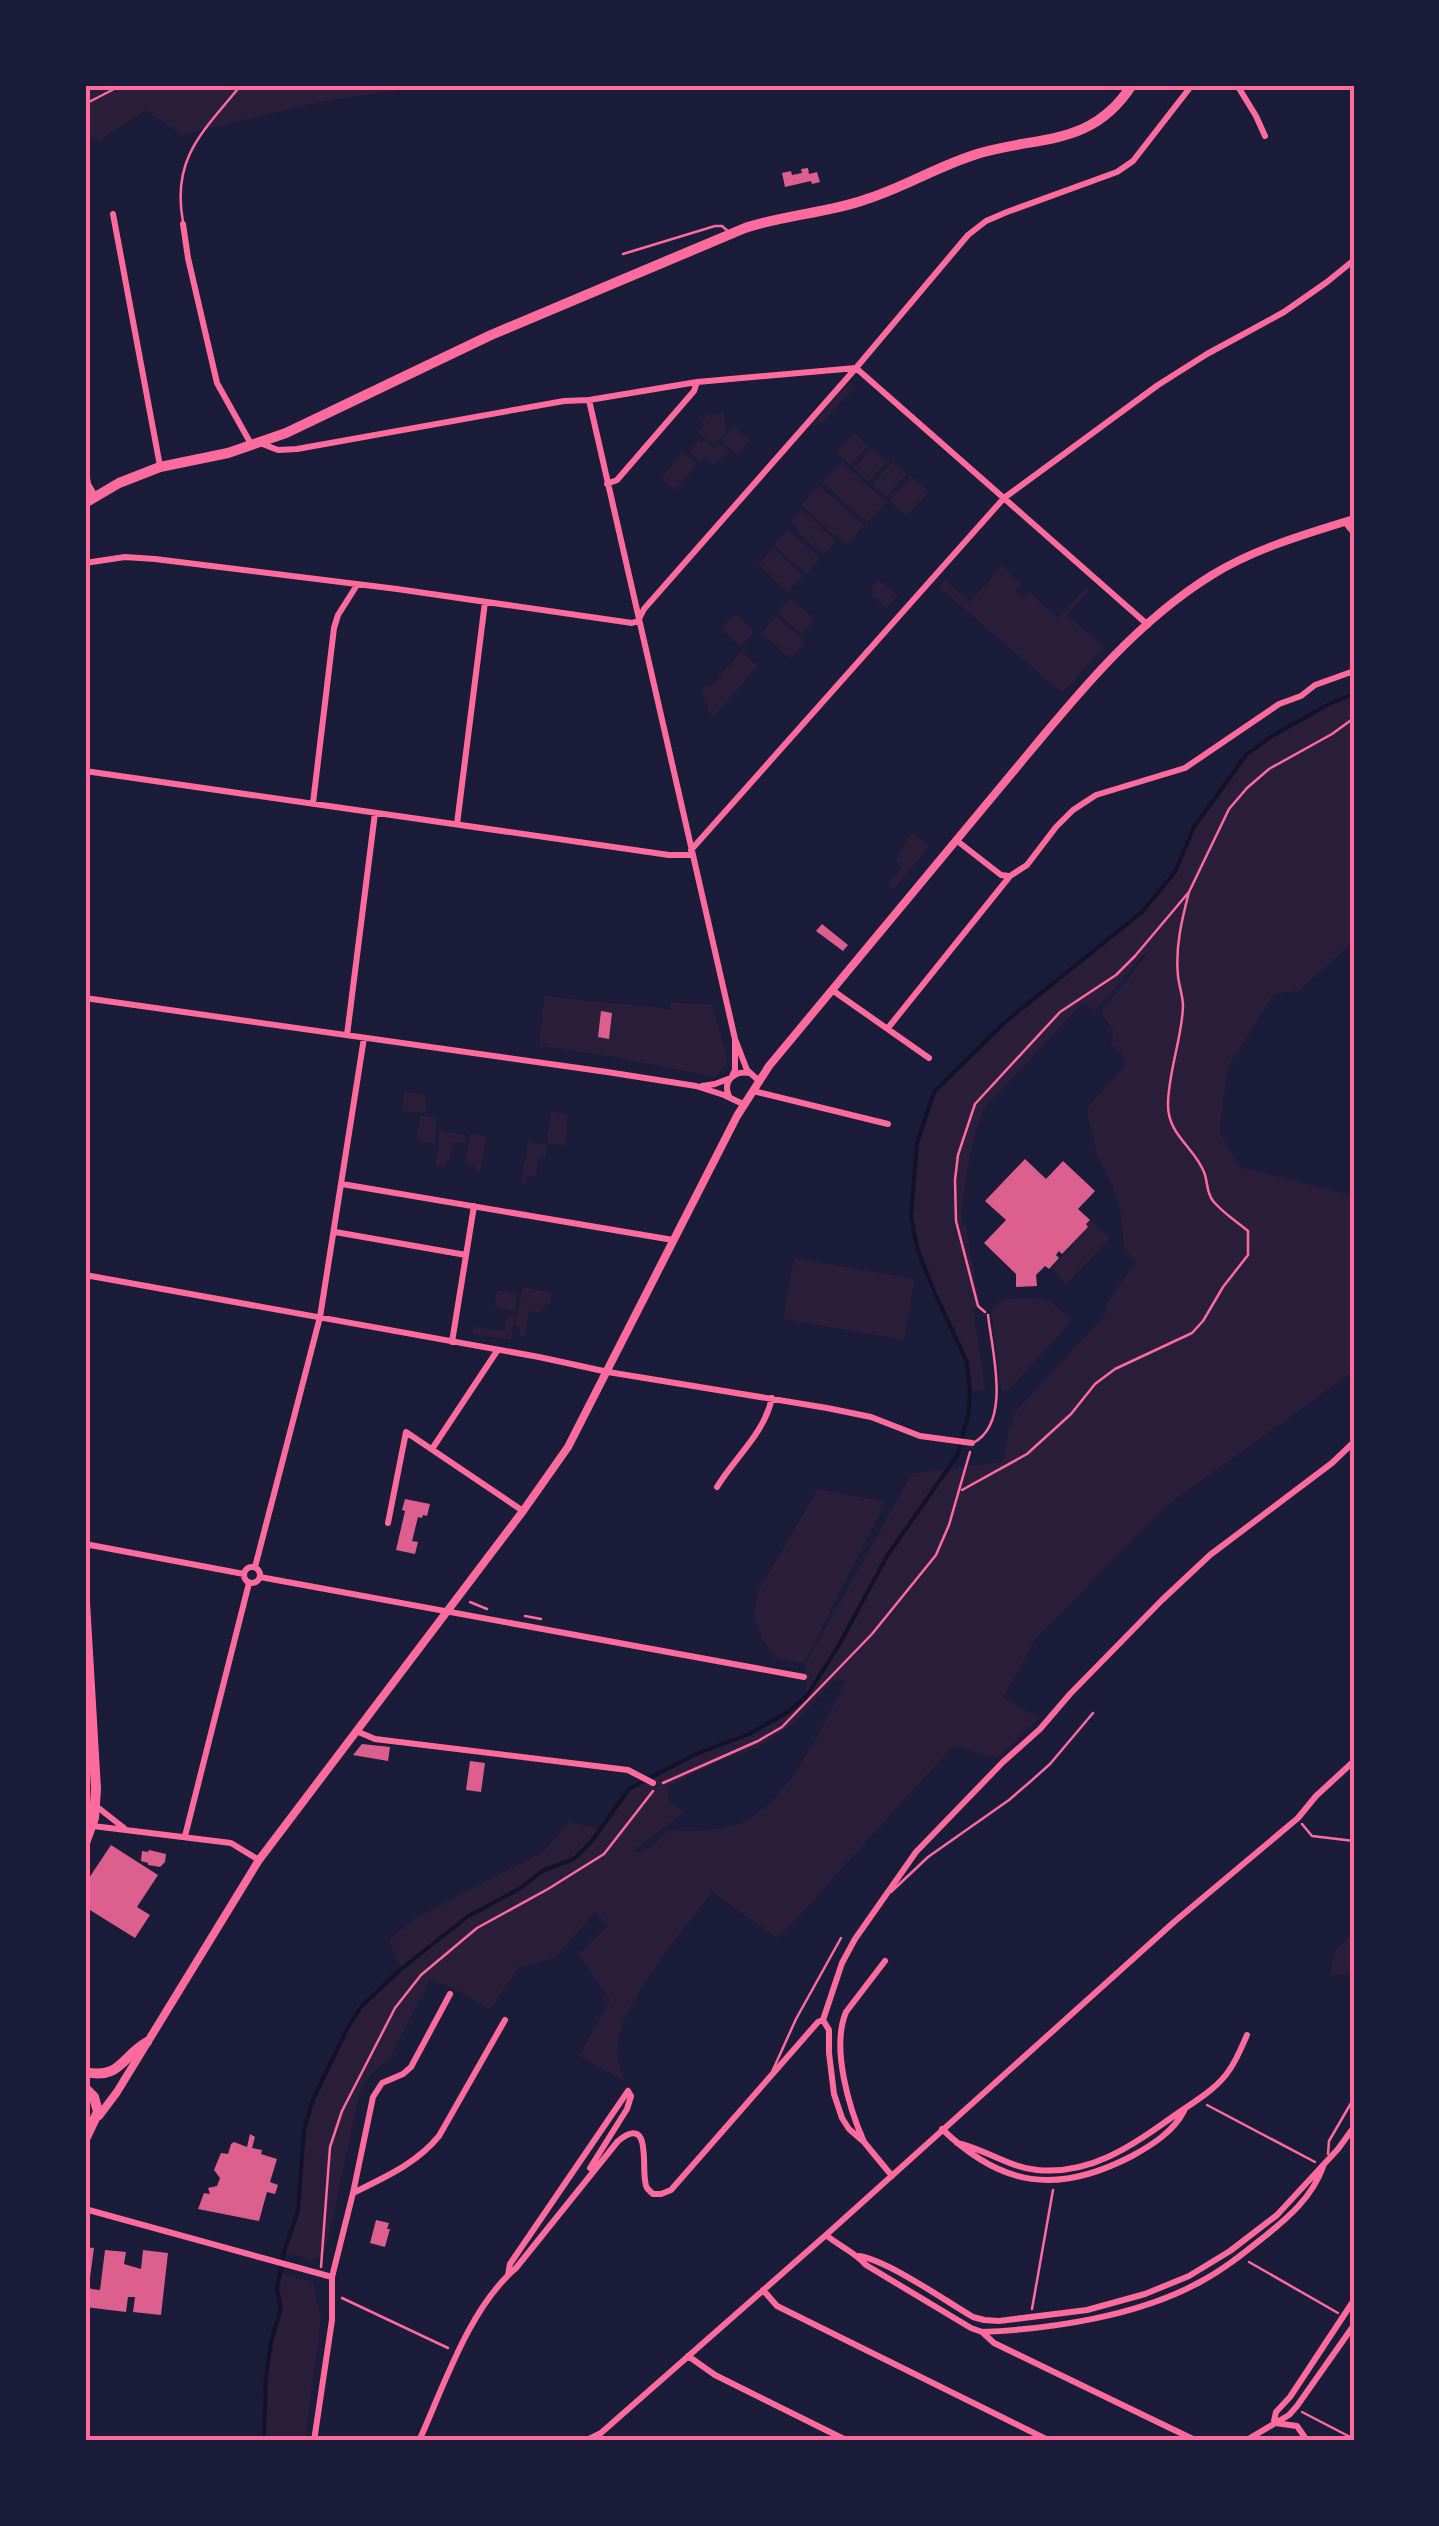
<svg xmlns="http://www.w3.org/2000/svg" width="1439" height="2526" viewBox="0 0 1439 2526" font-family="Mulish,sans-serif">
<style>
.green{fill:#2a1e3b;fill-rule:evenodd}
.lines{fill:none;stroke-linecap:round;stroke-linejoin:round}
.stream{stroke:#12122b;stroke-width:4}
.building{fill:#dd5f8e}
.path{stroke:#ff6b9d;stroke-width:2.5}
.service{stroke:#ff6b9d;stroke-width:2.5}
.minor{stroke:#ff6b9d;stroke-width:6}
.tertiary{stroke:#ff6b9d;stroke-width:8}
.primary{stroke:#ff6b9d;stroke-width:10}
.trunk{stroke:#ff6b9d;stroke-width:10}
.neatline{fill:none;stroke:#ff6b9d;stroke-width:4}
</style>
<rect width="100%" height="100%" fill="#1b1b3a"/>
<path class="green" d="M85,85H434L325,101L181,135L146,110L100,140L85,137Z
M853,382L854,388L822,423L810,427L844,388Z
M724,413L726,432L714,445L698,432L704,425L701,422L708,414Z
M734,426L750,441L737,455L721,440Z
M854,433L868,446L850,465L836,452Z
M705,440L713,447L709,452L719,443L728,451L714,465L705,456L700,462L689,452L698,441L702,443Z
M872,448L887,462L868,482L854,468Z
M683,452L697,464L675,490L661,478Z
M893,461L907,474L886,497L872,484Z
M842,462L886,502L867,523L823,482Z
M911,476L929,492L907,516L889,500Z
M819,485L864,526L846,546L801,505Z
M802,510L836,541L823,555L797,532L799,530L791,522Z
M788,530L820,558L807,574L774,545Z
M773,548L803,576L788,592L758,565Z
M1002,566L1021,584L1015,590L1023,598L1029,592L1058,618L1086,588L1089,591L1067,615L1104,647L1062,693L939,587L945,580L970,602Z
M878,579L898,596L887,608L873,597L871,587Z
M790,598L815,619L802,634L777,613Z
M735,614L754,632L740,647L721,629Z
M776,616L805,643L791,659L761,633Z
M741,651L758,666L714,716L708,711L701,688L712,685Z
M1354,694V941L1300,990L1273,995L1228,1067L1219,1131L1240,1167L1354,1196V1371L1166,1506L1036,1638L1003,1698L1040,1718L997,1758L953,1746L778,1939L712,1892C686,1926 616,2009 617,2051C617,2060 622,2071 625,2081L579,2056L610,2000L578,1954L608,1926L595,1912L555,1958L519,1967L490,2009L448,1986L429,1981L390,2058L371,2074L360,2092L325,2252L313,2261L285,2252L298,2211L304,2130L312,2102L347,2029L361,2007L401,1969L389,1940L415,1918L543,1852L569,1822L600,1829C608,1817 616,1801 627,1791C640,1779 659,1772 674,1764C720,1743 767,1730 806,1697L805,1665L912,1473L1003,1462L1009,1429L1013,1424L1012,1417L1019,1407L1104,1317L1107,1303L1136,1262L1124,1247L1121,1213L1113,1188L1097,1154L1086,1109L1125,1065L1122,1054L1111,1045L1113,1031L1101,1012L1146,956L1147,951L1095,1011L1083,1003L986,1106C968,1143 965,1185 961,1225H966L979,1305L973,1308L985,1390L970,1392L967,1362L933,1289L917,1247L911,1216L917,1143L934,1092L1005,1022L1142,912L1175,872L1194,827L1247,754L1272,736L1331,703ZM836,1679L846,1681C822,1726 792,1796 745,1821C725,1832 690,1831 667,1830C658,1843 646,1853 630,1853L685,1812L670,1803L667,1787L715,1763L759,1747L795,1722Z
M912,832L929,847L893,890L887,885L902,868L895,861Z
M544,996L670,1009L671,1002L713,1005L728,1063L716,1077L597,1054L539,1046Z
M404,1092L427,1095L425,1113L402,1111Z
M551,1112L568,1114L565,1145L547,1143Z
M420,1116L437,1118L434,1143L417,1141Z
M440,1131L466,1135L465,1143L454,1142L449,1161H446L445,1167L435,1166Z
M470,1133L486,1136L481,1172H475V1166L465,1165Z
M528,1142L547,1145L545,1158H539L536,1177L527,1176L525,1185L521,1184Z
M1090,1220L1110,1238L1066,1285L1052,1268L1088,1227L1086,1224Z
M794,1258L915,1279L904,1340L783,1319Z
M523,1287L552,1293L550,1305H545L540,1313L530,1311L524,1337L519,1336L520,1327L515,1325Z
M497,1290L518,1294L515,1311L494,1307Z
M1040,1298L1050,1301L1072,1320L1009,1390H1001L991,1309C999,1295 1024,1299 1040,1298Z
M507,1316L515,1317L511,1340L472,1334L473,1327L505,1331Z
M818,1489L886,1502L804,1663L775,1658L762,1638L754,1618L758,1591Z
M1354,1933V1974L1330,1975L1335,1950Z
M280,2273L313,2282L321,2319L305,2441H264L266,2378L271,2342L281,2309L277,2289Z"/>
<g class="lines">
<path class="stream" d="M264,2441L266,2378L271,2342L281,2309L277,2289L284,2252L298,2211L304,2130L312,2102L347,2029L361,2007L401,1969L467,1917L519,1889L544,1870L569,1861L576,1857L591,1842L629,1789L694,1755L749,1734L788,1712L806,1697L839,1645L887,1556L957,1456L968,1416L970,1392L967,1362L933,1289L917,1247L911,1216L917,1143L934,1092L1005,1022L1142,912L1175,872L1194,827L1247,754L1272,736L1331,703L1354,694"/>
</g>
<path class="building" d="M808,168L809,174L817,172L820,182L812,184L811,181L785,187L782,173L791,171L792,175L802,173L801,169Z
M822,924L848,945L843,951L816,931Z
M601,1011L612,1013L609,1039L598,1037Z
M1025,1159L1046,1179L1063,1161L1095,1191L1078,1209L1090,1220L1086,1224L1088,1227L1062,1254L1059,1251L1056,1255L1059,1258L1049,1269L1045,1266L1036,1275L1037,1286L1016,1287V1274L984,1243L1006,1220L985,1201Z
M405,1499L430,1504L427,1516L423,1515L422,1518L418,1517L412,1541L418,1542L415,1554L396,1550L405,1511L402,1510Z
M362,1744L390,1747L388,1761L353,1755Z
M470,1761L485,1763L481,1792L466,1790Z
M111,1845L158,1875L137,1907L150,1915L135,1938L85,1907V1875L89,1878Z
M149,1850L166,1854L165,1862L160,1867L148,1865V1863L141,1861L142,1851L148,1852Z
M250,2134L255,2137L252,2148L262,2150L261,2154L277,2159L270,2182L278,2185L275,2194L267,2192L259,2221L198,2209L204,2193L210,2194L208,2188L217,2186L220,2178L214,2170L221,2153L228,2154L231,2144L234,2142L247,2147Z
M376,2220L389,2223L387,2229H390L385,2247L370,2243Z
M85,2247L94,2248L89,2285L91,2289L100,2290L105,2250L126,2252L124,2264L141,2269L143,2250L168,2253L161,2315L133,2312L135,2297H128L126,2312L85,2307Z"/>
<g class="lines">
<path class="path" d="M85,104L122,85
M985,1312L978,1306L956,1221L955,1180L958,1155L975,1104L1060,1012L1116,975L1135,956L1189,892L1229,809L1247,788L1269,769L1332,734L1354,718
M962,1490L1027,1454L1071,1414L1095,1384L1115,1369L1192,1333L1203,1321L1223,1287L1248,1255V1231C1236,1221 1223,1213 1213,1201C1206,1192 1208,1182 1204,1172C1194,1147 1168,1135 1168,1105C1168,1072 1182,1039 1183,1006C1183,996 1179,986 1178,976C1175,947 1182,919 1189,892
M470,1602L487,1609
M525,1616L541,1619
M663,1783L758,1741L782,1727L872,1634L936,1555L949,1525L970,1452
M1302,1824L1312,1836L1354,1841
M1207,2105L1315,2162
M1249,2262L1338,2313
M321,2267L330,2147L342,2111L395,2008L421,1975L477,1928L548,1889L604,1854L653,1791
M342,2298L448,2348
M1032,2309L1053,2190
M1302,2412L1354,2439"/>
<path class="service" d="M183,222C171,157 204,131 241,85
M623,254L715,226H722L729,232
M973,1443C1012,1423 992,1351 988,1315
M891,1892L928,1857L1009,1800L1031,1781L1050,1764L1093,1713
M772,2072L796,2019L841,1938
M1328,2154L1329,2141L1354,2098"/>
<path class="minor" d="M1237,85L1256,116L1265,136
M113,214L160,466
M183,224L188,258L217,383L251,444
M589,400L735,1039L747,1070L758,1080
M260,443L278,450L297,449L564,401L589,400L697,382L856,368L1148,625
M85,464L88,484L95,496
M607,484L617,480L694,391L697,382
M1345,522L1354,533
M85,563L125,557L155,559L397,589L632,623L638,621L644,609L856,368L968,235L986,221L1007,212L1117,172L1133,161L1192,85
M85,771L669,855H692
M313,803L334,628L338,615L357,585
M457,824L485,602
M956,840L1001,875L1009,876
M691,850L1004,498L1158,385L1207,354L1284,312L1327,282L1354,260
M832,990L929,1058
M85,998L607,1072L696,1086L724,1095L743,1104
M888,1028L1010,876L1027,865L1056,827L1073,810L1096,795L1185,768L1279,704L1301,696L1315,685L1354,671
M347,1035L375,813
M732,1076L735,1070V1040
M702,1086L715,1084L728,1079
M753,1091L888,1124
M729,1096C722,1081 735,1070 750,1073
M342,1184L673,1240
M335,1232L466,1255
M85,1275L539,1357L608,1372L827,1408L871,1417L920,1436L972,1443
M452,1342L474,1206
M432,1449L497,1351
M717,1487C735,1457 764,1434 772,1398
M388,1523L406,1432L523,1511
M85,1544L244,1574
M244 1575a8 8 0 1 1 16 0a8 8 0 1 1-16 0Z
M255,1567L320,1317L364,1038
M260,1577L804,1677
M356,1731L375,1739L628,1770L653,1783
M96,1806L124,1828
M85,1825L231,1843L259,1860
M185,1836L249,1583
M823,2020L842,1963L855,1939L916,1852L1003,1762L1040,1729L1070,1694L1162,1600L1210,1555L1332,1463L1354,1442
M942,2129C1002,2187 1057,2195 1132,2156C1152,2145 1173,2132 1184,2111
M864,2142C849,2108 831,2048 846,2012L885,1961
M957,2143C985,2149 1008,2167 1037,2170C1090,2175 1130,2147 1171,2118C1190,2104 1217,2090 1230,2069C1237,2059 1242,2046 1247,2035
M590,2168L627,2109L631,2096L628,2091
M353,2193C385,2177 416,2164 439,2136L505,2020
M85,2209L332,2277
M826,2235C839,2246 855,2252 866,2265L971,2328L982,2332C1052,2329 1138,2316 1200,2282C1223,2270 1244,2253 1264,2237C1289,2217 1312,2197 1323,2167
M859,2256C889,2261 944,2300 973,2317L984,2320L999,2321L1087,2310L1145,2294L1189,2276L1230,2251L1277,2215L1338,2149L1354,2127
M508,2275L510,2264L628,2091
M763,2290L777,2306L1050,2441
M982,2332L994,2343L1197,2441
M688,2356L715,2375L848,2441
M1274,2421L1276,2412L1290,2397L1354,2300
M1275,2423L1297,2426L1304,2436L1303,2441
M314,2441L332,2320V2277L353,2193L373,2097L382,2083L403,2074L411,2067L450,1994
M419,2441C444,2386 469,2308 516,2268L618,2141C651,2114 642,2164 645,2180C646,2189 647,2188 653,2194H661L671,2190L818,2022L823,2020L829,2030V2053L834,2094L842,2118L849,2129L864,2142L892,2176
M585,2441L601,2433L826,2235L1174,1922L1298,1818L1316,1796L1354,1761
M1245,2441L1289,2415L1297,2406L1354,2325"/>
<path class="tertiary" d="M99,2116L117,2092L259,1860L523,1511L568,1447L737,1116L769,1066C845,974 921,882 998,790C1062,714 1126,628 1212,575C1256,548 1306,534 1354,519"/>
<path class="primary" d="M85,503L119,483L160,467L228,453L286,433L491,335L745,228C784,215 826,213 864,200C903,188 938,166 977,154C1039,135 1091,148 1132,85
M85,1602L96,1789L94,1818L85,1843"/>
<path class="trunk" d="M85,2072C120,2080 121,2057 147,2042
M85,2088L94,2097L98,2112L85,2139"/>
</g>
<rect width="1439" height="2526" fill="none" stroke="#1b1b3a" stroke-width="175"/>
<rect x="88" y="88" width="1264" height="2350" class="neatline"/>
</svg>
